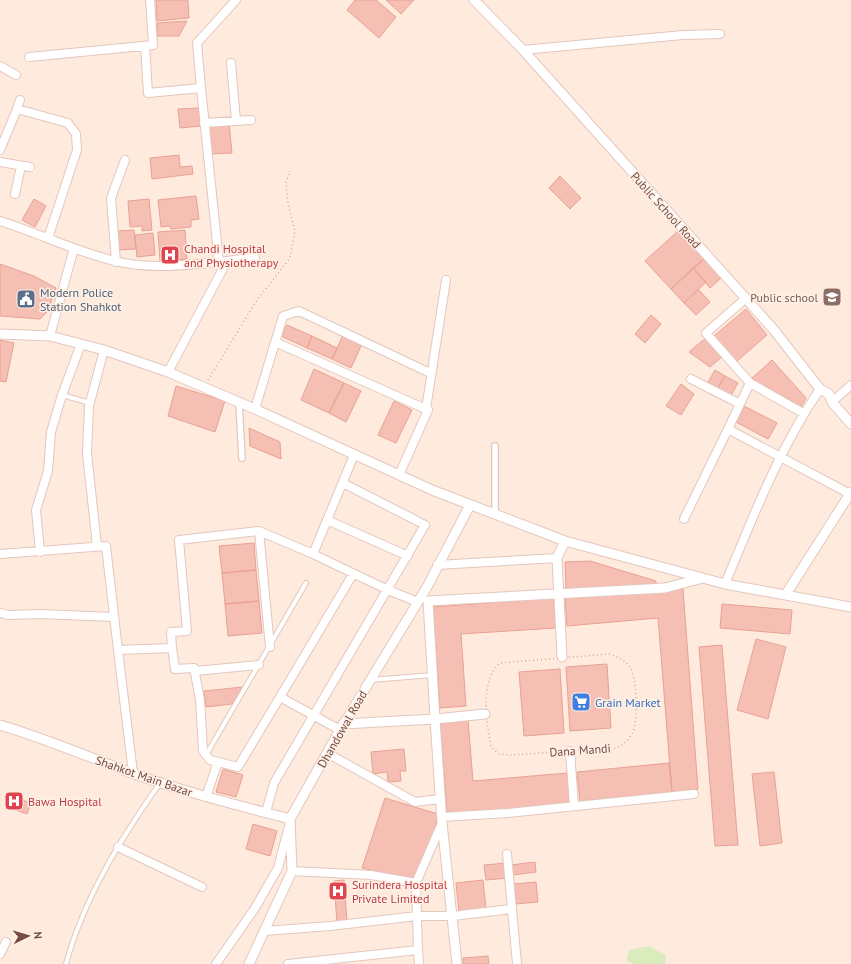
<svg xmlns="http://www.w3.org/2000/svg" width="851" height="964" viewBox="0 0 851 964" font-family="'PT Sans',sans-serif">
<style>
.green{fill:#daecbc}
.building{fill:#f5bfb4;stroke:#e9a193}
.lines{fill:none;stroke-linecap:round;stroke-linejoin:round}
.service-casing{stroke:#e4c6bd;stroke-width:6}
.pedestrian-casing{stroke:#e4c6bd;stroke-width:8}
.minor-casing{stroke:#e4c6bd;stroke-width:10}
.tertiary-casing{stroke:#e4c6bd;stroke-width:11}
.path{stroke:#daa298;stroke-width:1.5;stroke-dasharray:1 3;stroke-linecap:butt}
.service{stroke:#fff;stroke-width:4}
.pedestrian{stroke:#fff;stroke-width:5.5}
.minor{stroke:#fff;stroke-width:8}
.tertiary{stroke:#fff;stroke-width:9}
.labels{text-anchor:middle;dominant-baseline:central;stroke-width:3;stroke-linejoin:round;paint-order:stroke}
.street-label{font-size:12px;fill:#754b45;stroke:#fff0e6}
.health-label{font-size:12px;fill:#be3a42;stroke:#fff0e6;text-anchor:start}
.service-label{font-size:12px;fill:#4e5e75;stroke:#fff0e6;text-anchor:start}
.education-label{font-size:12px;fill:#785e54;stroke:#fff0e6;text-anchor:end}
.shop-label{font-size:12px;fill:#366cbe;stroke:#fff0e6;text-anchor:start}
</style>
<rect width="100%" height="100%" fill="#feebde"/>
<path class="green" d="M649,946L666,955L665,964H634L626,961L629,950Z"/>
<path class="building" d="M156,0H188L189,18L157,21Z
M355,0H376L396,17L379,38L347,10Z
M386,0H414L401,14Z
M187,21L179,36H157V23Z
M199,108L200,126L180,128L178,109Z
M229,123L232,153L210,154L208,125Z
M179,155L180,167L192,166L193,174L152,179L150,158Z
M560,176L581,198L570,209L549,188Z
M196,196L199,219L191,220V227L171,229L170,226L161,227L158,200Z
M34,199L46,206L35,227L22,220Z
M149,199L152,230L142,231V226L130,227L128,201Z
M134,230L136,249L119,250L117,231Z
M185,230L187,259L160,261L158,232Z
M678,231L704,259L671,289L645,261Z
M153,233L155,255L137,257L135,235Z
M704,259L721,278L710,288L693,268Z
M0,264L34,276L56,288L48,311L40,319L0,316Z
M693,268L706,282L684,303L671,289Z
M698,289L710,302L696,315L684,303Z
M746,309L767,335L736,362L714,336Z
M651,315L661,324L645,343L635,334Z
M287,325L312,336L307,348L281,336Z
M343,335L362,344L351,368L332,359Z
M312,336L337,348L332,359L307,348Z
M707,337L723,356L710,367L689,352Z
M0,340L14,343L6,382L0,381Z
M772,360L806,398L801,407L751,379Z
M314,369L344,383L329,413L301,400Z
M715,370L725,376L717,390L707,384Z
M725,376L738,383L730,397L717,390Z
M344,383L361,391L346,422L329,413Z
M681,384L694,394L681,415L666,406Z
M176,386L225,401L215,432L168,416Z
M394,401L412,410L396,443L378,435Z
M744,406L777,423L768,439L736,422Z
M249,428L280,442L281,459L250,446Z
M254,543L256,570L222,573L219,546Z
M590,561L656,581V585L566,589L565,562Z
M256,570L259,601L225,604L222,573Z
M683,589L698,789L672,792L658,618L567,626L565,598Z
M554,598L556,628L461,634L466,706L440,708L433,607Z
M259,601L262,633L228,636L225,604Z
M722,604L792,610L790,634L720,628Z
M756,639L786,647L768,719L737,710Z
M722,645L738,845L715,846L699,647Z
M607,664L611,728L570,731L566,667Z
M560,669L564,733L524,736L519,672Z
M243,687L232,704L206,707L204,691Z
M468,720L473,781L568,773L571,804L447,814L440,723Z
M404,749L406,771H400L401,781L388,782L387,772L373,774L371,752Z
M669,763L672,792L580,801L577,772Z
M223,769L243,775L236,797L216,792Z
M774,772L782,843L760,846L752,774Z
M11,796L31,803L27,814L7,807Z
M385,798L438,814L434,834L419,874L410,879L362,868Z
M253,824L277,831L270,856L246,849Z
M535,862L536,872L512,875L511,865Z
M506,863L507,878L486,880L484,865Z
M344,880L347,922L337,923L334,881Z
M483,880L486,909L459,912L456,883Z
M536,882L538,902L516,904L514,884Z
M488,956L489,964H463V958Z"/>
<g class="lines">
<defs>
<path id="service" d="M62,395L90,403
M371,680L432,675
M206,755L306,583
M66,964C84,898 121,838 160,783"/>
<path id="pedestrian" d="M239,403L242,458
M495,446V515"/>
<path id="minor" d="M145,46L148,93L201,88L219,262
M523,50L683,35L720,34
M29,57L153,45L150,0
M231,63L236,121
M0,66L16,75
M201,88L197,43L236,0
M17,109L20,100
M204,123L251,120
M0,150L17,109L68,123L76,134L77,150L48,238
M0,162L30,167
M15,194L21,166
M0,221C39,233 76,252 115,261C149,270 192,265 227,261L168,372
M227,261L255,257
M116,262L111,198L125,160
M745,299L706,333L750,383
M50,336L74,248
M275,342L428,410L399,475
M691,379L740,404
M832,402L851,385
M255,409L283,316L299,311L430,373
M426,409L446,280
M803,413L750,383L728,429L850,494
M684,519L728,429
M327,520L408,556
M259,531L270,647
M97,546L87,453L89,406L104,350
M40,552L36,510L48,471L51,432L62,395L81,344
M0,554L106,546L118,650
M313,554L354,455
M437,565L557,558
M725,584C753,517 779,449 820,389
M0,613L8,615L41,614L113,617
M172,648L175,669L194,668L200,700L203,751L210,760L218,762
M195,671L259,665
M280,697L353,574
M570,751L574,806
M327,753L415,802L440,799
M133,773L118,650L172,648L171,632L187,631L179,540L259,531L313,554L388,590L418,602
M206,797L218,762L238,767L280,697L340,730
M266,812L274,783L425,525L343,483
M442,817L507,813L694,794
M118,847L202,887
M507,854L517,964
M292,871L371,875L416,883
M265,931L330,926L417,916H453L511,909
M418,950L419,964
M0,954L6,942
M216,964L255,908L278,868L289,826
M288,964L418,950L416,883L442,823"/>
<path id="tertiary" d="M474,0L523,50L774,330L820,389L829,394L832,402L851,424
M0,334L50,336L104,350L168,372L255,409L432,490L565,541L725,584L851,607
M786,594L851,492
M562,657L557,558L565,541
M485,714L435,719L428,601L665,588L703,578
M343,724L435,719L442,823L457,964
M0,725C45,738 88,757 132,773C184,792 237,805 290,819
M249,964L292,871L290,819L340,730L427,587L470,505"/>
</defs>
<use href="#service" class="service-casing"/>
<use href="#pedestrian" class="pedestrian-casing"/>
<use href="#minor" class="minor-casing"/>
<use href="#tertiary" class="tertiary-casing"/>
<path class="path" d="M208,380L257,300L290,258L295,231L288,204L286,183L290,171
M609,654C617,657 625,660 630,667C637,679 639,722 632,734C628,741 623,745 616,748L511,755L499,754L491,747C487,723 479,681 500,663Z"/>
<use href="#service" class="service"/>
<use href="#pedestrian" class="pedestrian"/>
<use href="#minor" class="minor"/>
<use href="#tertiary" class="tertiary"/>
</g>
<defs>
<symbol id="hospital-square" viewBox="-11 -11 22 22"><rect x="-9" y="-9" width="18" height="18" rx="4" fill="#e0444e" stroke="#fff0e6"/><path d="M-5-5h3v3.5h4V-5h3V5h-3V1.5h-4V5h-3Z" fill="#fff"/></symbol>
<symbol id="school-square" viewBox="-11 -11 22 22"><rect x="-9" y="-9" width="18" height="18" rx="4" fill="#8d6e63" stroke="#fff0e6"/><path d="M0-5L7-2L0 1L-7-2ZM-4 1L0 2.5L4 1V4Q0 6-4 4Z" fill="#fff"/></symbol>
<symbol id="civic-square" viewBox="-11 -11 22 22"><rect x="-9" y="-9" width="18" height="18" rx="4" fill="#5c6f8a" stroke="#fff0e6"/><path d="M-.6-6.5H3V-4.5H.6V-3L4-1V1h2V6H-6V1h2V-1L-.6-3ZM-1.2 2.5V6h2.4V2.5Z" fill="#fff"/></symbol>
<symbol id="supermarket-square" viewBox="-11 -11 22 22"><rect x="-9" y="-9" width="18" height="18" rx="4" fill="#3f7fe0" stroke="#fff0e6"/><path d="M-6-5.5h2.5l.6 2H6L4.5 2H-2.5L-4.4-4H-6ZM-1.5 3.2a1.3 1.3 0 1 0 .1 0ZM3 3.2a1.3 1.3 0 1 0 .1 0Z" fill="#fff"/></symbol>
</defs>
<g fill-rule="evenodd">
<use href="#hospital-square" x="159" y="244" width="22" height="22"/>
<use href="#school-square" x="821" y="286" width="22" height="22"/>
<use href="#civic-square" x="15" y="288" width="22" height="22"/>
<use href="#supermarket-square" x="570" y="691" width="22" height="22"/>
<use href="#hospital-square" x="3" y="790" width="22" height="22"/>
<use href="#hospital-square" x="327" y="880" width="22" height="22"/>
</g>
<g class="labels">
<g class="street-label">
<text transform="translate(666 210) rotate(48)">Public School Road</text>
<text transform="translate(342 729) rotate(-60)">Dhandowal Road</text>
<text transform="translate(580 750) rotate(-4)">Dana Mandi</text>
<text transform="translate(144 776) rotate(19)">Shahkot Main Bazar</text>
</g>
<g class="health-label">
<text x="184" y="248">Chandi Hospital<tspan x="184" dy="14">and Physiotherapy</tspan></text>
<text x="28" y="801">Bawa Hospital</text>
<text x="352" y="884">Surindera Hospital<tspan x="352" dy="14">Private Limited</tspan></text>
</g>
<g class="service-label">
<text x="40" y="292">Modern Police<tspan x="40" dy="14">Station Shahkot</tspan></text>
</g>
<g class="education-label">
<text x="818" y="297">Public school</text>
</g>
<g class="shop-label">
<text x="595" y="702">Grain Market</text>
</g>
</g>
<g transform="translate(28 936) rotate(85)" stroke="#fff0e6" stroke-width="3" paint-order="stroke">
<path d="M0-3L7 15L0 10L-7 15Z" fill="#754b45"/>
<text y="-6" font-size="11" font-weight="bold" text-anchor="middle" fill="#754b45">N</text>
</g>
</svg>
